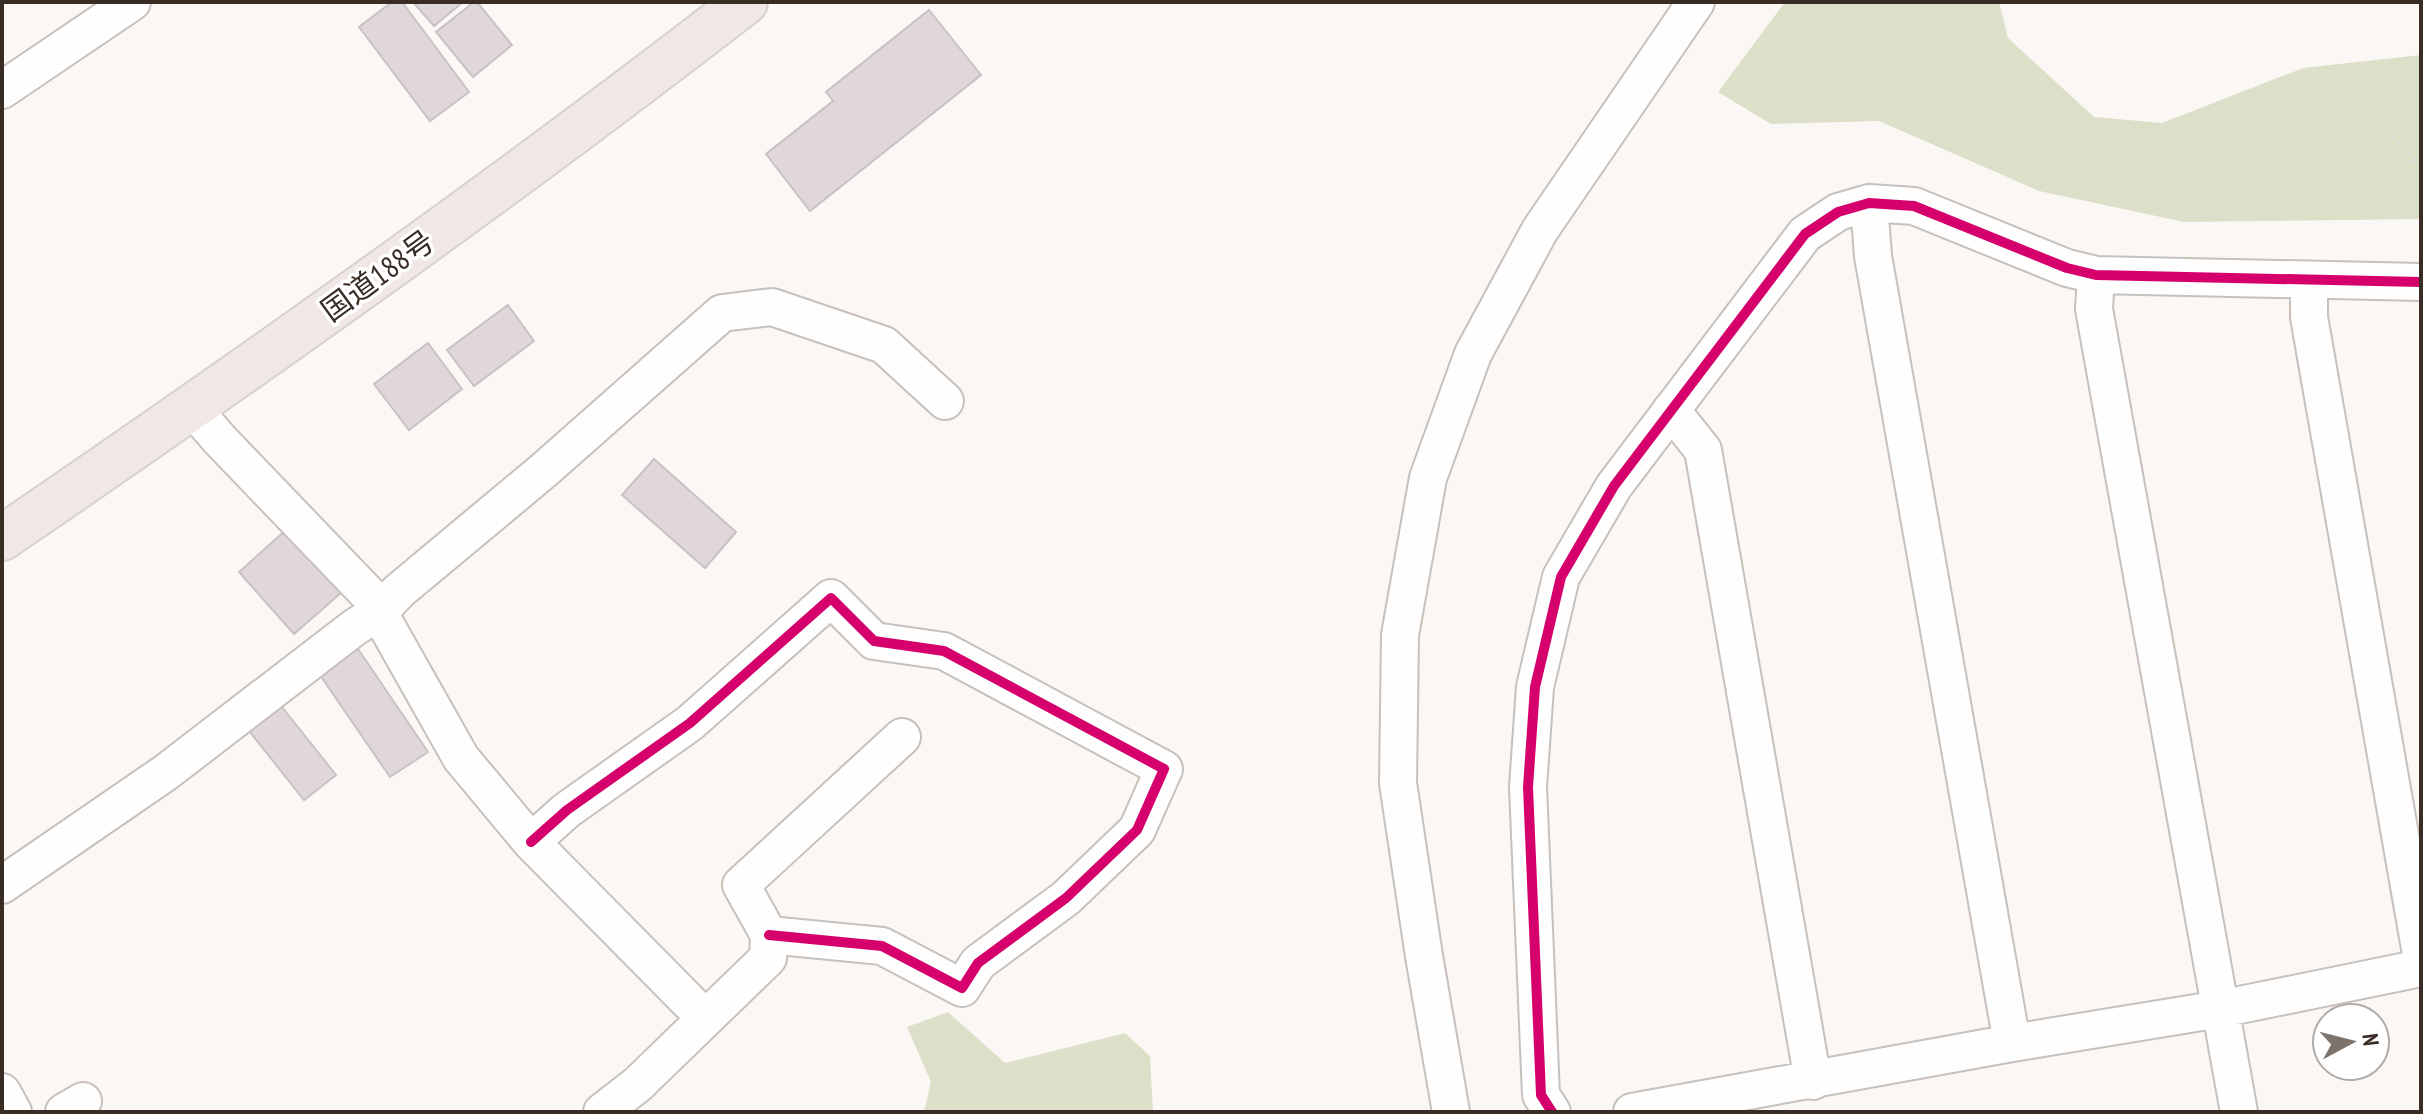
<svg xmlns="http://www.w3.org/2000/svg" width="2423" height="1114" viewBox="0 0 2423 1114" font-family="'PT Sans Narrow','Noto Sans JP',sans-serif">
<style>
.green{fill:#dde0c9}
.building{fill:#e0d7da;stroke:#c9c1c4;stroke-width:2}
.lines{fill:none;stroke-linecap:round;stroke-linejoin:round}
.minor-casing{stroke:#c7c0bb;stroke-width:40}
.highway-casing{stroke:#d6d2cf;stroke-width:48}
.path{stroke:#dad8d7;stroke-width:5;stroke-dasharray:2 6;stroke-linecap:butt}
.minor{stroke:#fefefe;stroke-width:36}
.highway{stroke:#f1e7e4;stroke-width:44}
.cycleway-casing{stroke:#fff;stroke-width:15}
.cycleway{stroke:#d6006c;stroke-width:10}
.labels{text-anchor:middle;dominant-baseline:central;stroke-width:7;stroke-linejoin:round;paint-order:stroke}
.street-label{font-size:30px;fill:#392c24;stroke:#fff}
</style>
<rect width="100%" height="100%" fill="#fbf7f5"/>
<path class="green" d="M1785,2H1999L2008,38L2094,117L2162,123L2303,68L2421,55V219L2184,222L2039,191L1879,121L1771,124L1718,92Z
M948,1012L1005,1063L1125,1033L1150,1056L1153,1112H924L931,1082L907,1027Z"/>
<path class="building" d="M392,2H402L469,92L430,121L359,27Z
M413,2H463L434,26Z
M474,2H477L512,45L473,77L436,32Z
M929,10L981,75L810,211L766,154L833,101L826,92Z
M508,305L534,341L474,386L447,350Z
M428,343L462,389L409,430L374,384Z
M654,459L736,532L705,568L622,495Z
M286,530L342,592L294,634L239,572Z
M358,649L428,752L390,777L320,675Z
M278,702L336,775L304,800L246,727Z"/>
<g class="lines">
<defs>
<path id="minor" d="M2,90L132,2
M1869,203L1873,256L2012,1043
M2096,275L2094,309L2239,1112
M2309,281V317L2421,954
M192,408L221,441L369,595L461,758L531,842L705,1018
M1671,410L1703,450L1813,1081
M531,842L567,810L690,723L831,598L874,641L944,651L1164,769L1137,830L1066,898L978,963L962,988L882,946L769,935
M2,885L165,773L355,627L380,611L399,591L543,471L722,313L772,307L884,345L945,401
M2,1092L13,1112
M64,1112L83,1101
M602,1112L638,1084L768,958L769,935L741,885L902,737
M1451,1112L1424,956L1398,783L1400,635L1428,478L1473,354L1540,230L1696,2
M1552,1112L1541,1095L1528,787L1535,687L1561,577L1614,486L1805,234L1838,212L1869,203L1914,206L2067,268L2096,275L2421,282
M1632,1112L2012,1043L2220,1009L2421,968"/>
<path id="highway" d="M2,538C254,366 504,189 745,2"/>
</defs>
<use href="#minor" class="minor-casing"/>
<use href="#highway" class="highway-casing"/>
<path class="path" d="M2386,131L2421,168"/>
<use href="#minor" class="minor"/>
<use href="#highway" class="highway"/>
<defs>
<path id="cycleway" d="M531,842L567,810L690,723L831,598L874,641L944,651L1164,769L1137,830L1066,898L978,963L962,988L882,946L769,935
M1552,1112L1541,1095L1528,787L1535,687L1561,577L1614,486L1805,234L1838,212L1869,203L1914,206L2067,268L2096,275L2421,282"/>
</defs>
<use href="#cycleway" class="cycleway-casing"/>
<use href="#cycleway" class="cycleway"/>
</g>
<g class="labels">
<g class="street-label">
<text transform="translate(377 275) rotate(-36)">国道188号</text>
</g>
</g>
<rect width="2423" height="1114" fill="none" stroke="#392c24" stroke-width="8"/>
<g transform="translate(2351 1042) rotate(83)"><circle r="38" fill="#ffffff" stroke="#b0aba7" stroke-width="2"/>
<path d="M0-6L14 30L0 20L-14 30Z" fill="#7d736d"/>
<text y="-12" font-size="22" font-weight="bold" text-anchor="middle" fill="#392c24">N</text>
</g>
</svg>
